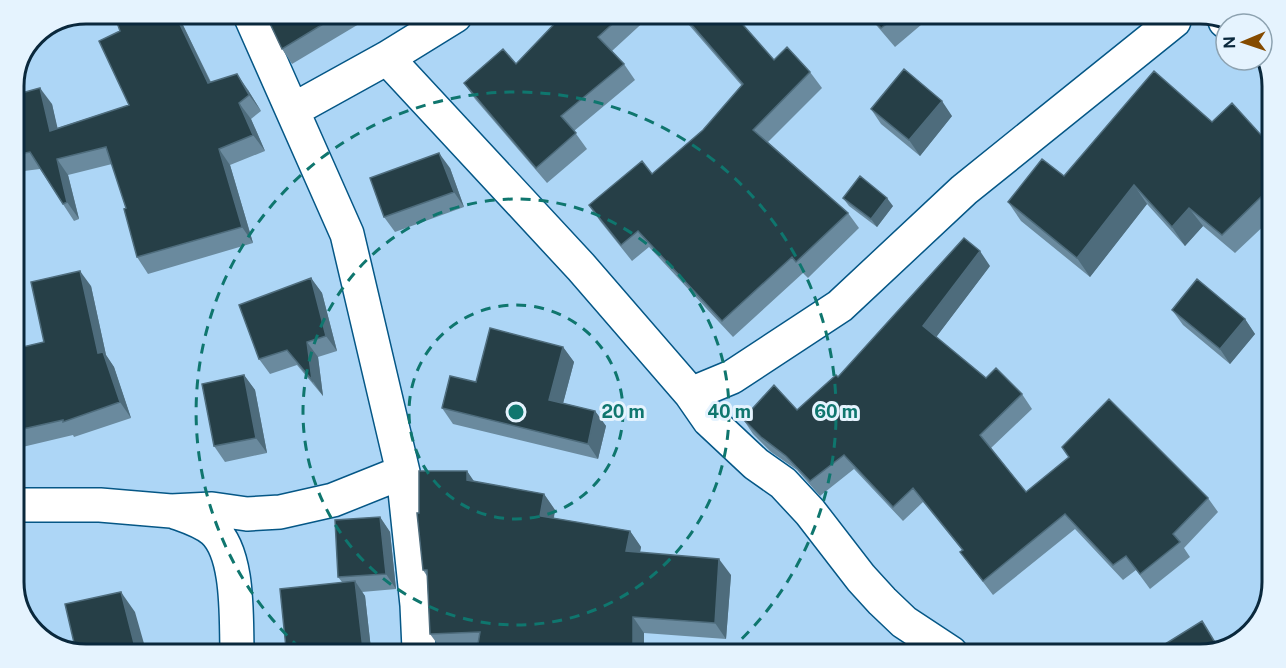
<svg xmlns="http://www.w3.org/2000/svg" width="1286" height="668" viewBox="0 0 1286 668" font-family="'Public Sans',sans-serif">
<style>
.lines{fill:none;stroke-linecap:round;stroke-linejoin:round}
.minor-casing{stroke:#055786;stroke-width:36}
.minor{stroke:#fff;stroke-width:33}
.wall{fill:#6a8a9e}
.shaded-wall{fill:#4e6c7c}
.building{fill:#263f47;stroke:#4e6c7c;stroke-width:1.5}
.ring{fill:none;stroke:#0f766e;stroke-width:3;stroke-dasharray:10 8}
.rim{fill:none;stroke:#0a283c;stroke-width:3}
.centre{fill:#0f766e;stroke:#e5f3fe;stroke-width:3}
.ring-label{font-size:18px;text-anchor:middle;font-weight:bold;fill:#0f766e;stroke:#e5f3fe;stroke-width:6;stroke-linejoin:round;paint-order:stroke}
</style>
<rect width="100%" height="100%" fill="#add6f6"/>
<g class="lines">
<defs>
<path id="minor" d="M250,15L347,234L403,472L417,605L419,649
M1225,21L1229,24
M387,58L581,267L691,394L709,420L756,464L783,483L810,512L861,578L882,601L904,622L951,653
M293,110L387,58L455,16
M691,394L732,377L840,306L964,190L1174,21
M14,505H100L171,511L212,509L247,514L280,512L333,500L403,472
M175,512C189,517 202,521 213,530C239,553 236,616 237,648"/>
</defs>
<use href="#minor" class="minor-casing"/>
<use href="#minor" class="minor"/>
</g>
<path class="wall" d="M266,15H374L292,64L282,49Z
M561,17H649L612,51L624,64L635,80L574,131L587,149L547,183L475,99L464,83L516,64Z
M682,17L737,18L774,60L810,72L822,88L768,142L848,213L859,228L808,278L803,273L733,337L649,247L632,261L600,221L589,205L652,174L703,130L742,86Z
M871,19H928L895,47Z
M182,23L211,82L248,90L261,111L251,119L265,151L230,165L253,243L148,274L137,257L126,208L112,164L68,175L79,219L74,221L40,169L16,172L14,170V95L52,104L57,128L129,105L120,31Z
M871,109L952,116L920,156L881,124Z
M1212,122L1271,146L1270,220L1235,253L1203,226L1185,246L1147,204L1090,277L1021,221L1008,202L1064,176Z
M450,168L464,207L395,232L384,217Z
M843,198L893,206L877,227L849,206Z
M990,266L936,337L986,378L1022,394L1032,409L991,448L1026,492L1069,457L1062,447L1208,498L1218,512L1184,548L1190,557L1150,589L1136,570L1123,580L1075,529L993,595L960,552L962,550L923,502L903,521L854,469L820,496L797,470L771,452L753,434L743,419L797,410L838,377Z
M311,278L322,293L337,351L318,357L323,396L297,365L270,374L259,359Z
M91,286L106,355L114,367L131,418L74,437L73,435L14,449V349L44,342Z
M1172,310L1245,319L1255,334L1230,364L1183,325Z
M563,347L574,362L563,403L595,411L606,426L598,459L453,424L442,408L476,382Z
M244,375L255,390L267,453L225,462L214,446Z
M467,471L473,481L544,494L555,510L554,518L630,531L641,547L640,552L731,575L726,639L644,633L477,648L441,649L430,634L427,576L423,570L419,513Z
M380,517L390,532L396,589L362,592L365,596L371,649L286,648L342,582L338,577Z"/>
<path class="shaded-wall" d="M171,14H176L182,23L219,100L208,83Z
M237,74L248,90L261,111L249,95Z
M40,88L52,104L62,147L50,131Z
M942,101L952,116L920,156L909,140Z
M239,103L251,119L265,151L253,135Z
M219,149L230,165L253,243L242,227Z
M439,153L450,168L464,207L454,192Z
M57,159L68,175L79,219L67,202Z
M1134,185L1147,204L1090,277L1077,258Z
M887,198L893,206L877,227L871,219Z
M1189,208L1203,226L1185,246L1172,227Z
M980,251L990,266L934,340L923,326Z
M80,271L91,286L106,355L114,367L131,418L120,402L98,353Z
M311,278L322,293L337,351L326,336Z
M1245,319L1255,334L1230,364L1220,349Z
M307,342L318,357L323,396L312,380Z
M563,347L574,362L560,415L549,400Z
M244,375L255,390L267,453L256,438Z
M595,411L606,426L598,459L588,444Z
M467,471L478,487L467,480Z
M544,494L555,510L551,532L540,516Z
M380,517L390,532L396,589L386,574Z
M630,531L641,547L637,567L626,551Z
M719,559L731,575L726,639L715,623Z
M355,581L365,596L371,649H363Z
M121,592L135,612L145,647H135Z
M633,617L644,633V651H633Z"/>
<path class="building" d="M114,14H175L208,83L237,74L249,95L239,103L253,135L219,149L242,227L137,257L124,209L126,208L106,147L57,159L67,202L63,204L30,152L14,155V95L40,88L50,131L129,105L99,41L120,31Z
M266,15H338L282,49Z
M561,17H620L598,37L624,64L561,116L576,133L536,168L464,83L503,49L516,64Z
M685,17L737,18L774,60L787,47L810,72L753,130L848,213L796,262L792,257L722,321L638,231L621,245L589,205L642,161L652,174L703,130L743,84Z
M873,19H893L881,28Z
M904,69L942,101L909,140L871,109Z
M1154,71L1212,122L1232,103L1271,146V197L1266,192L1222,235L1189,208L1172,227L1134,185L1077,258L1008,202L1042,159L1064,176Z
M439,153L454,192L384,217L370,178Z
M860,176L887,198L871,219L843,198Z
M964,238L980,251L923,326L986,378L996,368L1022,394L980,435L1026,492L1069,457L1062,447L1109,399L1208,498L1173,534L1180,542L1140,574L1126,556L1113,565L1065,514L983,581L960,552L963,550L913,488L893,507L844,455L810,481L786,456L761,437L743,419L774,385L797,410L836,375L838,377Z
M80,271L98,353L103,352L120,402L63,422V420L14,431V349L44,342L31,282Z
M311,278L326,336L307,342L312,380L287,350L259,359L239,305Z
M1197,279L1245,319L1220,349L1172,310Z
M490,328L563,347L549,400L595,411L588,444L442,408L450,376L476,382Z
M244,375L256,438L214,446L202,384Z
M419,471H467V480L544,494L540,516L630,531L626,551L719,559L715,623L633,617V651L477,650L480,632L430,634L427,570H423L417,513H419Z
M380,517L386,574L338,577L335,520Z
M355,581L363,649L286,648L280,589Z
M121,592L135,647H75L65,604Z
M1202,621L1219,649L1200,654H1149Z
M898,649L900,652H891Z"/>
<g class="ring">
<circle cx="516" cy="412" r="107"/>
<circle cx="516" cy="412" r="213"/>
<path d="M300 648A320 320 0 1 1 730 650"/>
</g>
<path d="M0 0H1286V668H0ZM86 24H1200A62 62 0 0 1 1262 86V582A62 62 0 0 1 1200 644H86A62 62 0 0 1 24 582V86A62 62 0 0 1 86 24Z" fill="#e5f3fe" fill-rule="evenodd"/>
<path class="rim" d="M86 24H1200A62 62 0 0 1 1262 86V582A62 62 0 0 1 1200 644H86A62 62 0 0 1 24 582V86A62 62 0 0 1 86 24Z"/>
<circle cx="516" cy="412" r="9" class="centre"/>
<g class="ring-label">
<text x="623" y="418">20 m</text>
<text x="729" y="418">40 m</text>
<text x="836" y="418">60 m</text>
</g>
<g transform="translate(1244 42) rotate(268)"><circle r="28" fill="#e5f3fe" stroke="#8da2b0" stroke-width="1.5"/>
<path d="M0-4.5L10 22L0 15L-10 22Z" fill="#854b00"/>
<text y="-9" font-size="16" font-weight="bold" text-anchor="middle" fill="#0a283c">N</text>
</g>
</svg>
